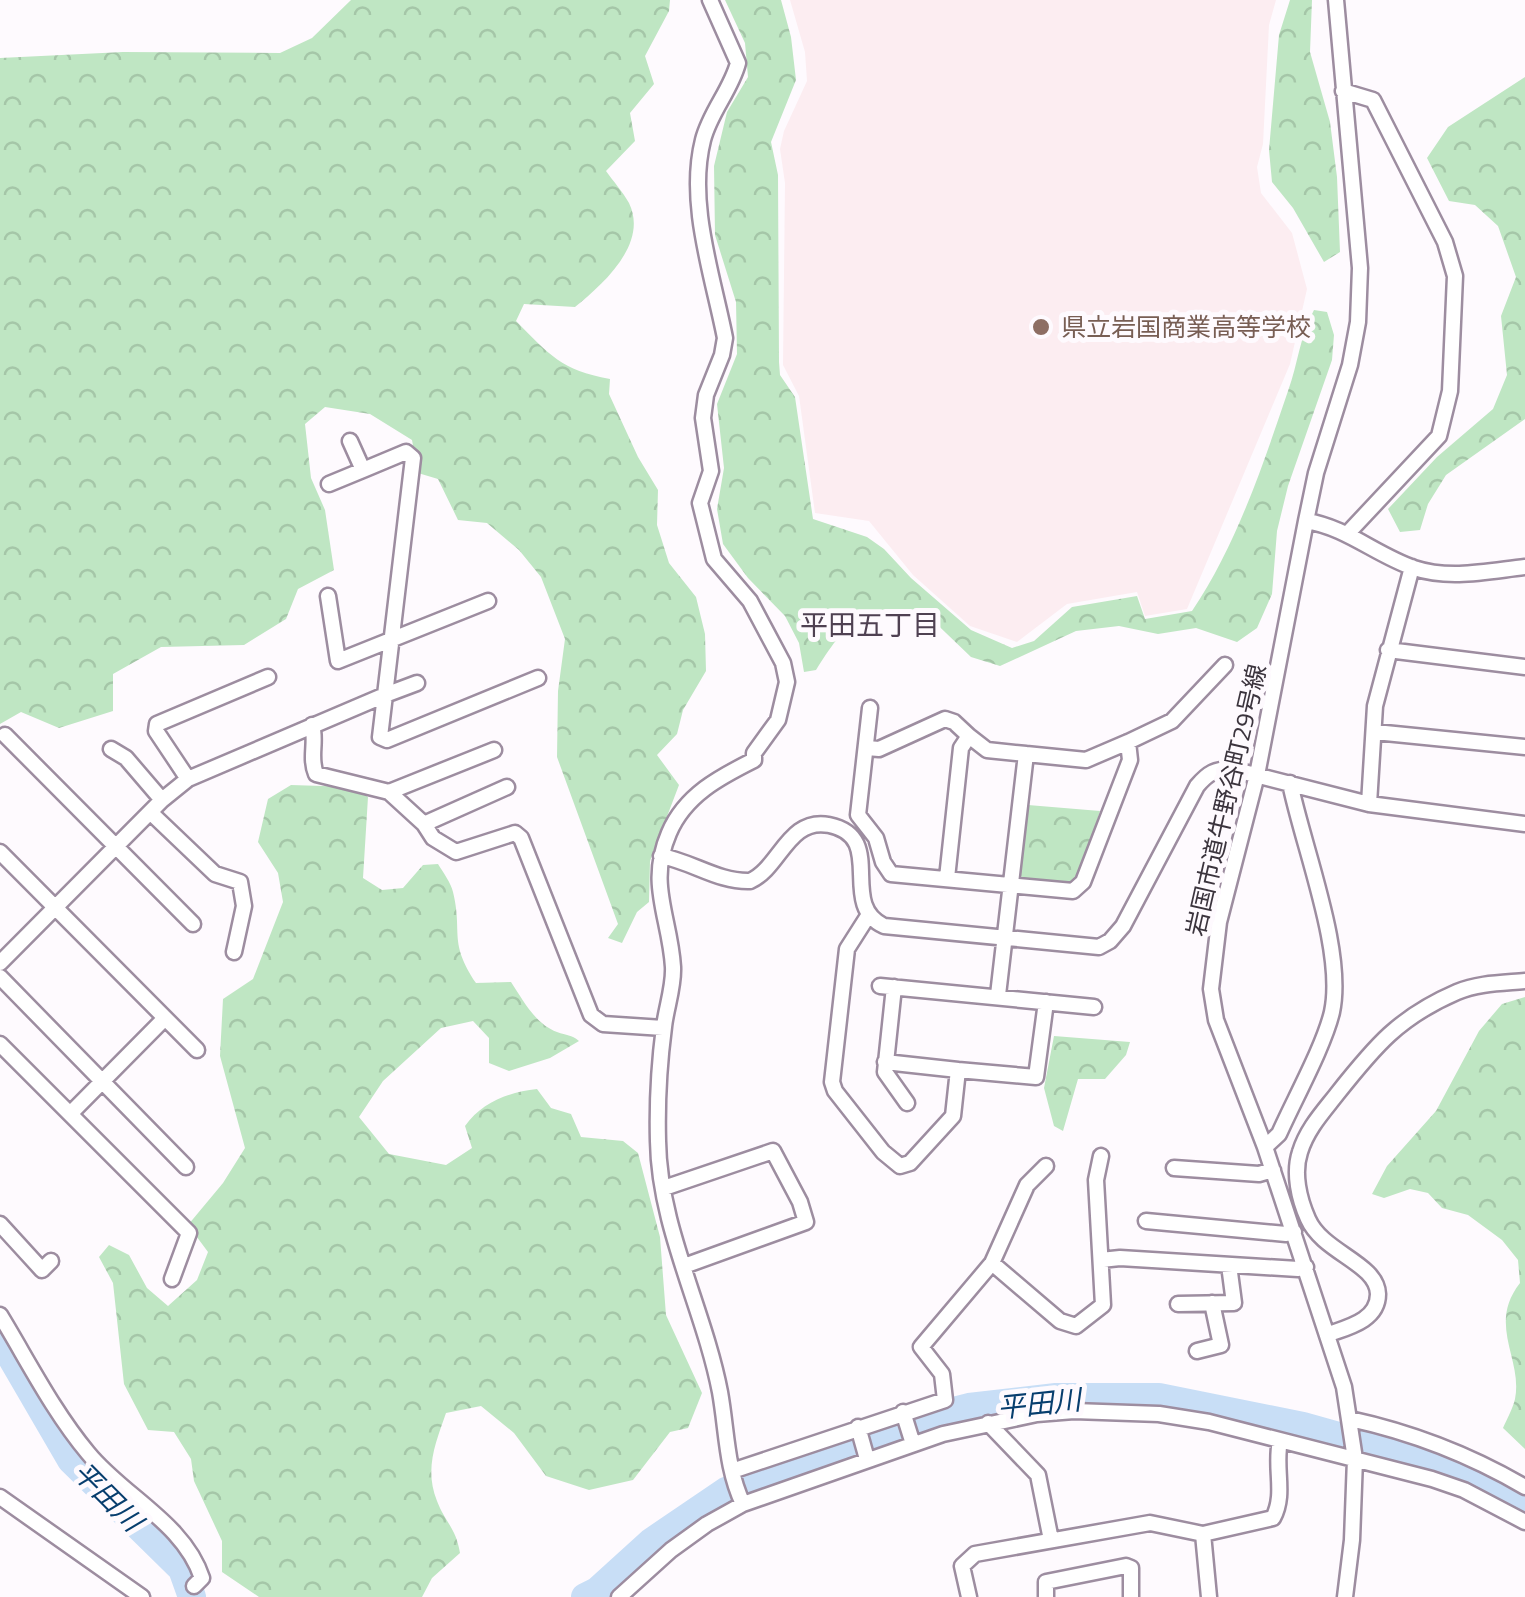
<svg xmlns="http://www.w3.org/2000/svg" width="1525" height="1597" viewBox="0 0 1525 1597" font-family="'Titillium Web','Noto Sans JP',sans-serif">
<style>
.education{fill:#fcedf1}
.forest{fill:url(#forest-crowns)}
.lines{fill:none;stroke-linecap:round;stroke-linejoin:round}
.river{stroke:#c8def6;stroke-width:28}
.minor-casing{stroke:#9d8da0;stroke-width:19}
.minor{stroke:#fff;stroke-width:14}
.education-dot{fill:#8d6e63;stroke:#fefafe;stroke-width:4}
.labels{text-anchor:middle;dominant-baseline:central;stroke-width:10;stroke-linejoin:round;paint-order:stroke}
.education-label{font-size:25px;fill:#785e54;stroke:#fefafe;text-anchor:start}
.street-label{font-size:25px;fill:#3b343d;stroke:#fefafe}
.neighbourhood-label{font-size:28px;fill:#4f4152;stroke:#fefafe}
.water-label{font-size:28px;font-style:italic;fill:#073e6e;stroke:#fefafe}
</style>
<defs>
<pattern id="forest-crowns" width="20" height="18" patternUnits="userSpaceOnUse" patternTransform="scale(2.5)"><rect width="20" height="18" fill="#bfe6c3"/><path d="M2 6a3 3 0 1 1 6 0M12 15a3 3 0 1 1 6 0" fill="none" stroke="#a5c6a8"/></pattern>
</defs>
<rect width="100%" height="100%" fill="#fefafe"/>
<path class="education" d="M790,0H1276L1269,25L1263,144L1257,167L1261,193L1292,233L1307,289L1290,364L1187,609L1145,616L1137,592L1067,604L1017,642L970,626L913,575L869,521L815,513L799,396L783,365L785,183L780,149L784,131L807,81L805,52Z"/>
<path class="forest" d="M351,0H670L669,11L645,56L654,84L630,113L635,141L606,171C613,181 623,192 629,203C649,244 602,285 575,307L524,304L516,321C550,355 561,370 610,379L609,394L638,457L658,490L657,525L669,563L696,597L705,634L706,671L683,710L677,734L657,755L679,785L650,861L649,902L637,912L622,943L608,938L618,924L557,757L558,691L565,639L541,577L519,550L487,523L458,520L438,479L418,473L412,440L370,414L325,407L305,424L311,478L325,510L334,570L298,589L286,619L244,645L161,647L113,674V711L59,728L21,712L0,724V58L123,52L280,53L312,38Z
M725,0H781L791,37L796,80L771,142L778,175L779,362L780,375L795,397L813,519L867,537L884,549L911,578L971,630L1012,648L1034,641L1072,607L1137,596L1145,619L1192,611C1236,546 1263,465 1288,391C1298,364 1300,335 1314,310L1327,312L1334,335L1332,360L1288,486L1277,531L1272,594L1257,628L1237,642L1196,628L1158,634L1119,626L1076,631L1000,666L971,657L921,609C854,619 854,611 816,670L804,672L799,643L785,616L748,578L723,544L717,509L724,468L717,404L737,354L736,302L715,235L714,166L727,112L748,77L745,43Z
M1290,0H1312L1310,52L1330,122L1337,177L1340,252L1324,262L1293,208L1272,182L1269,150L1279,35Z
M1525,77V419L1446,475L1428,504L1420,530L1400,532L1388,509L1437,457L1493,409L1507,375L1501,316L1516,277L1498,226L1475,205L1449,201L1427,158L1448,127Z
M291,785L354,787L368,797L363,878L382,890L403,888L423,865L438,864C443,872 451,883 453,892C463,933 448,941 476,983L511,982C523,1000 535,1024 557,1032C567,1036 571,1034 579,1041L550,1058L509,1071L489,1063V1038L473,1021L441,1028L383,1081L359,1117L389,1154L446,1165L472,1148L465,1126C482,1102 509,1092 537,1089L551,1108L571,1114L581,1137L623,1141L638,1153L660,1237L666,1315L702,1393L688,1428L670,1432L633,1480L589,1490L546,1476L514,1433L481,1406L446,1413C436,1442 424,1469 437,1501C445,1522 456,1528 460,1553L432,1578L422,1597H259L222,1572V1541L194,1481L191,1459L174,1432L148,1430L124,1384L113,1283L99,1257L109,1245L129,1255L147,1288L168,1306L197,1280L208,1252L188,1225L223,1183L245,1148L220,1056L223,999L253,979L283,902L278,873L258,842L268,799Z
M1028,805L1100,811L1078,881L1070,885L1023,881L1018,868Z
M1525,997V1449L1503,1428C1507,1419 1513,1408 1515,1399C1523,1359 1487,1325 1520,1283L1518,1260L1502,1240L1468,1215L1442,1208L1428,1193L1410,1189L1384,1198L1372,1194L1387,1166L1436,1111L1479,1031L1502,1004Z
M1054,1036L1130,1042L1126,1055L1105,1079H1078L1063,1131L1054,1126L1044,1088Z"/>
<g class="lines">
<path class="river" d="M0,1338L71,1460L182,1569L192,1597
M585,1597L597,1591L651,1542L726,1491L926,1418L969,1407L1056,1397H1159L1303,1426L1431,1462L1486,1484L1525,1506"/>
<defs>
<path id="minor" d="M710,0L738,63C731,90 710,112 703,140C687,203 713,276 725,338L722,355L706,395L703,418L711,471L700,503L714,559L750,601L783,663L787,682L778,720L754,753V760C720,777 685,795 669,833C647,884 670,917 673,967C674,987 666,1008 664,1027C659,1065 657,1103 658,1141C659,1227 704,1309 720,1392C727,1431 726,1468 743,1504
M1336,0L1360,268L1358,322L1350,365L1316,473L1306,521L1257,775L1219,922L1211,989L1216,1020L1265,1147L1344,1387L1355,1459L1352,1540L1345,1597
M1343,91L1373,100L1445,242L1455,276L1450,391L1439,436L1348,533
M329,484L363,470L350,441
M1306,521C1346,527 1376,555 1414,568C1450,580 1489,571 1525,567
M328,596L338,661L488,601
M1388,650L1525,667
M417,683L385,695L380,737L387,740L538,678
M870,708L858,815L876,838L883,862L891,874L1073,891L1083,882L1130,760L1128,742
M312,725C317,742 309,757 316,774L389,792L424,824L507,787
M1375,732L1525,747
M5,735L193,924
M969,736L987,750L1026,754
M867,748L879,749L945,719L954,722L969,736L961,748L947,878
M111,749L126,758L162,800
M188,779L156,731L157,724L268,677
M389,792L494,750
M1369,804L1375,706L1412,567
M150,812L215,874L240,882L244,906L234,952
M424,824L433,838L456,852L515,833L521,838L591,1015L603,1024L663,1028
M0,852L197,1050
M661,856C693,862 718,882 750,881C780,868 788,817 829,825C888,837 837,904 884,926L1099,947L1110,941L1123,926L1197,786C1208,773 1215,769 1232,769L1369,804L1525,824
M868,916L847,949L832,1082L835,1091L883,1152L900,1166L910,1163L953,1116L958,1070L885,1062
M0,963L162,800L188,779L385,695L413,458L406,452L363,470
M0,977L186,1167
M880,986L1094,1007
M894,987L885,1072L907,1103
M998,995L1026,754L1086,760L1128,742L1172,721L1225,665
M0,1044L189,1233L172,1279
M958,1070L1036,1077L1046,1002
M70,1114L165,1018
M1265,1147L1279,1134C1294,1100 1324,1046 1332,1012C1345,951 1303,847 1290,783
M1174,1168L1259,1174L1273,1170
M664,1188L773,1151L800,1202L806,1222L684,1266
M1146,1221L1286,1234L1294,1232
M0,1224L42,1270L51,1261
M1101,1260L1120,1258L1298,1269L1306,1267
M992,1263L1060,1321L1076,1326L1103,1305L1096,1180L1101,1156
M1178,1304L1234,1303L1229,1265
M0,1315C28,1361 53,1411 88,1453C123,1496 184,1523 202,1578L194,1586
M1329,1334C1349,1327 1378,1320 1378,1294C1377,1263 1323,1253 1308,1219C1299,1199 1293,1173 1300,1152C1307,1129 1323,1112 1337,1094C1375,1046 1399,1017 1457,992C1478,983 1503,983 1525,981
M1197,1351L1221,1345L1212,1303
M903,1412L913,1444
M1350,1419C1410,1432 1472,1456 1525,1487
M988,1423L1038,1475L1051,1540
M858,1427L867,1459
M732,1471L945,1400L942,1374L921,1347L992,1263L1027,1185L1046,1166
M0,1497L142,1597
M1203,1534L1209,1597
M619,1597L671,1550L707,1524L743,1504L943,1434L1037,1414L1074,1411L1159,1414L1209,1422L1432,1479L1464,1490L1525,1522
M969,1597L962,1566L975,1554L1150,1523L1203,1534L1273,1518C1286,1494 1274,1468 1280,1441
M1046,1597V1582L1126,1566L1131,1568V1597"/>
</defs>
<use href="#minor" class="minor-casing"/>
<use href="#minor" class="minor"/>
</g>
<circle class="education-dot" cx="1041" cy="327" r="10"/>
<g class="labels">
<g class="education-label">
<text x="1061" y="327">県立岩国商業高等学校</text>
</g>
<g class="street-label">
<text transform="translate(1226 800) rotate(-77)">岩国市道牛野谷町29号線</text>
</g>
<g class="neighbourhood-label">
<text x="870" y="624">平田五丁目</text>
</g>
<g class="water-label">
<text transform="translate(1039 1403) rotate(-6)">平田川</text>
<text transform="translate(108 1496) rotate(45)">平田川</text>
</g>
</g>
</svg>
